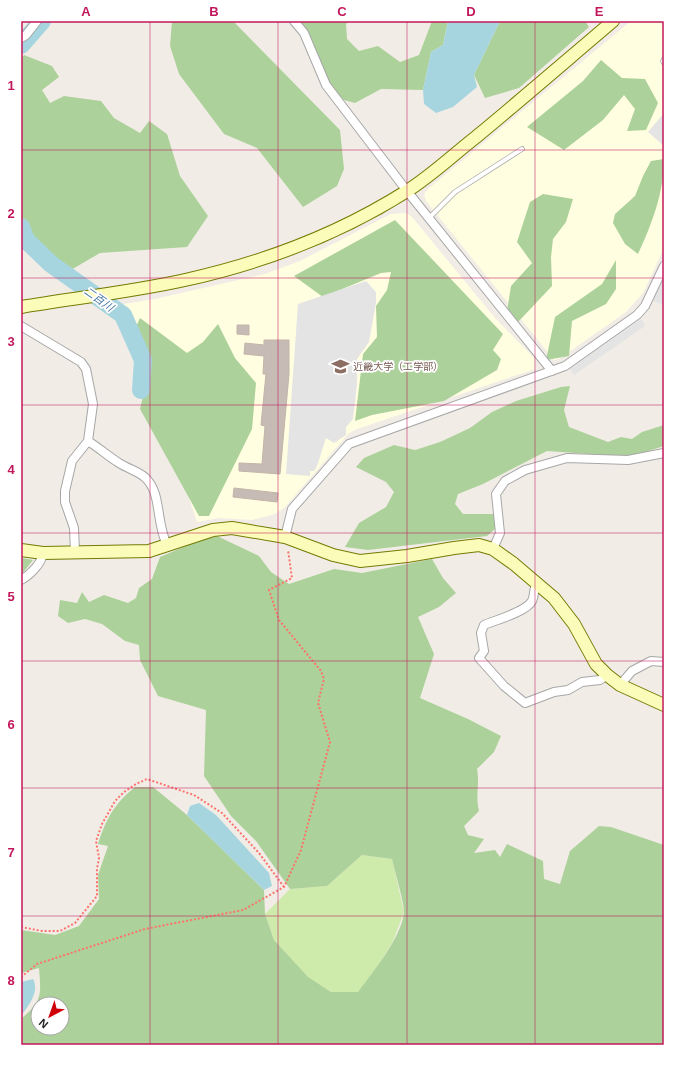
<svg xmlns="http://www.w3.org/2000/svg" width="685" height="1066" viewBox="0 0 685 1066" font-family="Arial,'Noto Sans JP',sans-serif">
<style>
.education{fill:#fffee1}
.grass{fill:#ceebac}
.forest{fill:#add19a;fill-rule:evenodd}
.parking{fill:#e4e4e4}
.water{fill:#a6d5df}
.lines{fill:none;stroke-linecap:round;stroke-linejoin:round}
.river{stroke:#a6d5df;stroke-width:18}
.building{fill:#c6bcb5;stroke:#c3b3a8}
.lane-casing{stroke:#a7a7a7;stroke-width:5.5}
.street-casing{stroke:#a7a7a7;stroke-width:10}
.secondary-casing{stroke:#747b03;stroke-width:14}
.path{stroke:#fc736c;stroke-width:2;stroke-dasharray:2 2;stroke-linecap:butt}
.lane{stroke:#fff;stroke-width:4}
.street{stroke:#fff;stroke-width:8}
.secondary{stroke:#fbfbba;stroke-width:12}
.grid{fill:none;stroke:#c2185b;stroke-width:1;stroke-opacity:0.55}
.labels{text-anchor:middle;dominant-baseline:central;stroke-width:3.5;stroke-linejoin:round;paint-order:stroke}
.education-label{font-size:10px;fill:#785e54;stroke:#fff;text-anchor:start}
.water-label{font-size:11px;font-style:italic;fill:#4478a2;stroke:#fff}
.neatline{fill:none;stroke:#c2185b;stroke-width:1.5}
.grid-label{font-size:13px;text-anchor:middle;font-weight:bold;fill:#c2185b}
</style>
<rect width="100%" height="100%" fill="#f1ede6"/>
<path class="education" d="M631,21H664V248L643,293L626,312L559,359L554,360L426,201L424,194L429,188Z
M406,213L412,217L495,318L534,358L535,369L357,429L349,433L285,507L275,514L252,520L219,518L197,522L127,315L118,305L155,299L265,274L300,261L391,214Z"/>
<path class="grass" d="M362,855L392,859L404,912L393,941L378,967L358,992H331L308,978L274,940L265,914L290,889L327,886Z"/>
<path class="forest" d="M172,21H233L340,130L344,169L337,186L303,207L257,148L224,134L179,74L170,46Z
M299,21H349L346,24L347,39L359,51L378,46L400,62L419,55L432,21H448L443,45L431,52L423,90L381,89L355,103L344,100L329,84Z
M500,21H585L589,27L519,88L485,98L474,75Z
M24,55L52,66L59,77L42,90L50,103L64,96L101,101L114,118L140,133L149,121L167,134L180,176L208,216L187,247L100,253L64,274L37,249L21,223V59Z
M601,60L622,78L645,79L658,103L646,130L627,131L635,109L624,95L603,120L564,150L527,127L583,81Z
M664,159C664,192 652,224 638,254L625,244L613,223L615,214L635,196L643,176L651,161Z
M543,194L573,199L566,222L553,239L551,257L552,286L518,322L507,311L511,286L532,263L517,242L530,202Z
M395,220L503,334L493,350L501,359L497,370L444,401L372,415L355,421L363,354L377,337L376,306L387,290L391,272L381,273L323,297L294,276Z
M616,260V289L606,304L572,321L569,356L546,360L555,317L602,284Z
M140,318L187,353L203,342L218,324L235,358L256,383L252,429L209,516H199L140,409L144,392L145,358L136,327Z
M570,386L564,410L569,427L608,442L621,437L632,439L642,432L664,425V446L630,457L547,451L483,484L458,494L455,504L463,514H494L496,528L487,536L368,550L345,547L359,523L386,507L394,492L386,482L356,467L364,458L394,445L415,450L440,442L470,428L492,412L516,401L561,387Z
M217,536L259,556L271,572L289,584L334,569L362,573L432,559L443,578L456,593L439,607L418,617L434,654L420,698L468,719L501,736L494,752L477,769C480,785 475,795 479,811L464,826L468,835L484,839L474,853L495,850L500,857L507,844L543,861L544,879L560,884L570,851L599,826L611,827L664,845V1045H21V1019C43,1000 41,995 39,968L21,973V930L55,935L79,926L99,899L98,875L108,846L98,844C106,819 114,804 135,787H153L187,815L264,890L265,914L274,940L308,977L331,992H358C373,972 401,938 404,913C405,905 394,869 392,859L362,855L327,886L290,889L256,841L231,816L204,776L206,710L158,696L140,660L139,645L125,641L102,624L85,619L68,623L58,616L60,600L77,603L82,592L89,602L104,595L128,603L136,598L139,588L152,579L160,557L195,542ZM38,1004H62V1028H38Z
M21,558L33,560L21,575Z"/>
<path class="parking" d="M664,113V146L648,132Z
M664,278V305L653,301Z
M366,281L376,292V303L369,342L357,359V384L353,419L346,427V435L334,443L326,438L317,466L314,471H310V476L286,474L298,304Z
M641,319L645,326L574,375L570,369Z"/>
<path class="water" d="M448,21H500L474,75L477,87L453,107L436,113L424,104L423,90L431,52L443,45Z
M199,803L216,815L269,873L272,886L264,890L187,815L190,806Z
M33,979C40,992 28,1006 21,1016V982Z"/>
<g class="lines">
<path class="river" d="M21,45L42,21
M21,227L26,240L51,264L123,315L143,360L141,390"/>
</g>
<path class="building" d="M237,325H249V335L237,334Z
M264,340H289V374L280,474L239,471V463L262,464L265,426L261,425L266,374H263L264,356L244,354L245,343L264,345Z
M234,488L278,493L277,502L233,497Z"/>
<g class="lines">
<defs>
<path id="lane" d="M664,59L663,61L664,63
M429,218L455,192L522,149"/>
<path id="street" d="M294,21L304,33L326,85L407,191L552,371
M21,38L26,35L37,21
M21,326L81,362L86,369L93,404L88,441L72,461L65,491V502L74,528L75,553
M88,441C99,448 108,456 119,463C135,473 148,472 155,494C160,511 159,529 167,545
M285,537L292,509L349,444L565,366L637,315L645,306L664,266
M493,549L500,533L496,494L505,481L525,470L567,458L628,460L664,453
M21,580C30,575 42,563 43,553
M537,583C533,589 535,595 532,601C526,612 496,620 484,625L481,633L484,651L479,658L504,686L525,703L554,692L568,690L582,682L600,680L607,675
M620,685L632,671L651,661L664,662"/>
<path id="secondary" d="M21,307C75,298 131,292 185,280C262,263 339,234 407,191C431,176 453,155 476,137C522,99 567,60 613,21
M21,550L43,553L149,551L213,530L232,528L285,537L333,555L360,561L407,556L454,548L479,545L493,549L514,564L554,598L574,624L596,664L607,675L620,685L664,705"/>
</defs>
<use href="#lane" class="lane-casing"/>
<use href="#street" class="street-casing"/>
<use href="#secondary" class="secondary-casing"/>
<path class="path" d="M21,927L42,931H60L75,923L97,896V869L99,858L96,841L102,824L115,801L124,792L136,784L147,779L194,795L222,813L259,853L284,887
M21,977L37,964L145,929L243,910L284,887L301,850L330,742L318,703L324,679L321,671L279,620L269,590L292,578L288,550"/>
<use href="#lane" class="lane"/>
<use href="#street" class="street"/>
<use href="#secondary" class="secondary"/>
</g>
<path class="grid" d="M150,21V1045M278,21V1045M407,21V1045M535,21V1045M21,150H664M21,278H664M21,405H664M21,533H664M21,661H664M21,788H664M21,916H664"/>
<defs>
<symbol id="university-bare" viewBox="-9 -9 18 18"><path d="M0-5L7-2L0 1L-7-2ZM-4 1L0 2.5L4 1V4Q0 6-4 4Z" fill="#8d6e63" stroke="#fff" stroke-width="2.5" paint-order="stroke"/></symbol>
</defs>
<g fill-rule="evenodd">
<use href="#university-bare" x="328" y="354" width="25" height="25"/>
</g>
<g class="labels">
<g class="education-label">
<text x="353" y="366">近畿大学（工学部）</text>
</g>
<g class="water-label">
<text transform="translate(99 299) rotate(35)">二百川</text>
</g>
</g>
<rect width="685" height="1066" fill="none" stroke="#ffffff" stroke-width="44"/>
<g transform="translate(50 1016) rotate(221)"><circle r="19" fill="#ffffff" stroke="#a6a6a6"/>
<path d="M0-3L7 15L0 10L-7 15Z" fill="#d0000a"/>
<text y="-6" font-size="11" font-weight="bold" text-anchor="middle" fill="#202020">N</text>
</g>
<rect x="22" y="22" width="641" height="1022" class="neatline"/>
<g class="grid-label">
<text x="86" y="16">A</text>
<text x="214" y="16">B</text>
<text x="342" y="16">C</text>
<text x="471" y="16">D</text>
<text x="599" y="16">E</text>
<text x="11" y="90">1</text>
<text x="11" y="218">2</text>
<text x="11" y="346">3</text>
<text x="11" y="474">4</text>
<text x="11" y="601">5</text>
<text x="11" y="729">6</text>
<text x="11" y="857">7</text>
<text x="11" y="985">8</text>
</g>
</svg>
